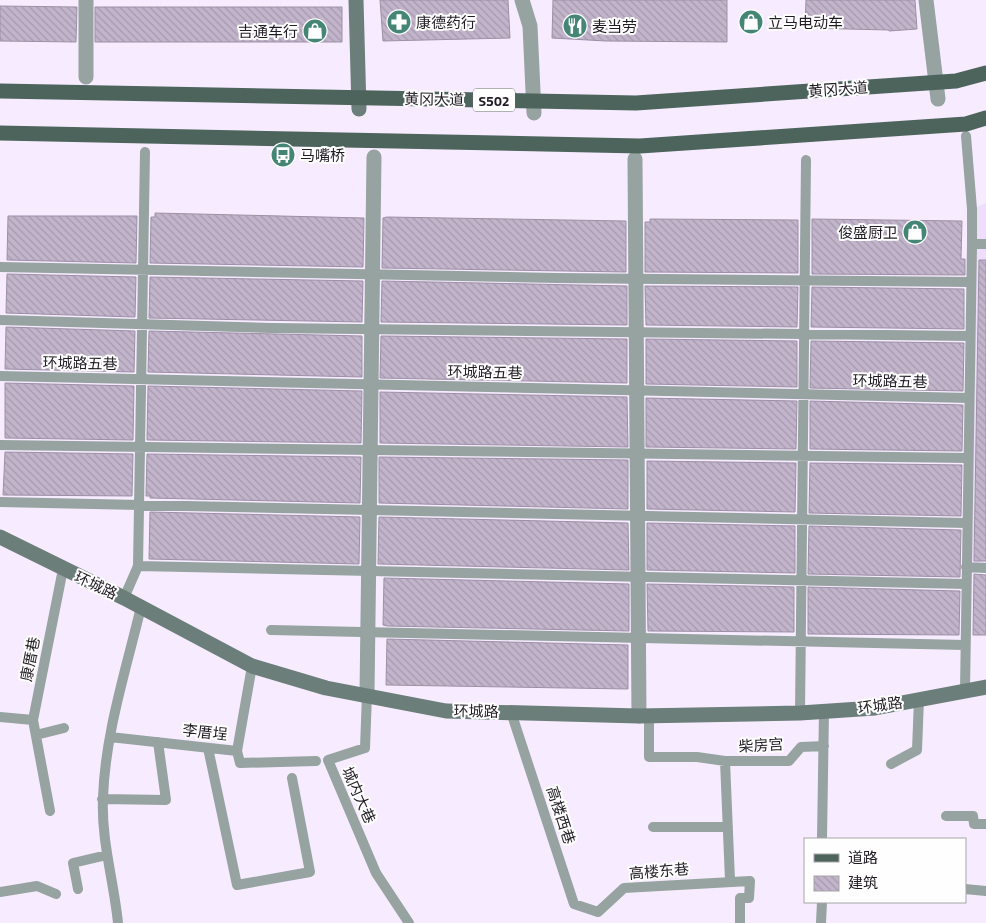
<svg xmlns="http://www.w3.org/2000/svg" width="986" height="923" viewBox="0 0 986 923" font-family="'Titillium Web','Noto Sans SC',sans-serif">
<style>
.built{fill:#eeddfb}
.building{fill:url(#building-back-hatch);stroke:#9d90a6}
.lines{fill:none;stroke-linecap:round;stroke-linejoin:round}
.lane{stroke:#96a3a0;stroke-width:10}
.street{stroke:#96a3a0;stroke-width:15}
.secondary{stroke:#6b7e79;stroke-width:15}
.primary{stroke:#4d645d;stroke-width:15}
.labels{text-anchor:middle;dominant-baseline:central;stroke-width:4;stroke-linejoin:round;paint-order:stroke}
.shield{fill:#fefefe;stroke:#636065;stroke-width:1}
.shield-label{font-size:14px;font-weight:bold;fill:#211c24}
.poi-label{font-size:15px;fill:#211c24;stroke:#fefefe;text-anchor:start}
.street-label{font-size:15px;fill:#211c24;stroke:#fefefe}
</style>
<defs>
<pattern id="building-back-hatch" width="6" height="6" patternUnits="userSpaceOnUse" patternTransform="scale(1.25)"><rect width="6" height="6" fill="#c2b4cb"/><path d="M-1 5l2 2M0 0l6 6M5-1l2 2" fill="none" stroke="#a69aae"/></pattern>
</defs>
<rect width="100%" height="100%" fill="#f7ecff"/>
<path class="built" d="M986,203V568L966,567L972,209Z"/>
<path class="building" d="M380,0H508L510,38L383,41Z
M553,0H727V42L606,41L552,38Z
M806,0H915L917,29L889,31V30L805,28Z
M0,6L77,7L76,42L0,41Z
M95,7H342V42H95Z
M155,213L364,218L363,267L150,263L151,217H155Z
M8,216H137L136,263L7,260Z
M387,217L626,221V272L382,268L383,218Z
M650,219L798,220V273L645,272V222H650Z
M812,219L962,221L961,259H965V275L812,274Z
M979,260H986V561H974Z
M7,274L136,277L135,317L6,313Z
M150,277L363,281L362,322L149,318Z
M382,281L627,286V325L381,322Z
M645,286L798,287L797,327L646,325Z
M812,287L964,289V329L811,327Z
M6,327L135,331L134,372L5,369Z
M149,331L362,336V377L148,372Z
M381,336L627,339V383L380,378Z
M646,339L797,341V387L646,384Z
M811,341L964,343L963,391L810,388Z
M5,383L134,386L133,440L5,438Z
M148,386L362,391L361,443L147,440Z
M380,392L627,397L628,447L380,443Z
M646,398L797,401L796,449L646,447Z
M810,401L963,405L962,451L810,449Z
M5,452L133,454L132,496L3,495Z
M147,454L361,457L360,503L150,498V496H146Z
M379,457L628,460V509L379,503Z
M647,461L796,463L795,512L647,509Z
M810,463L962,465L961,516L809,513Z
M150,512L360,517L359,564L149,559Z
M379,517L628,523L629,570L378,564Z
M647,523L795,526V573L647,570Z
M809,526L961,530L960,577L808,574Z
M974,574L986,575V635H973Z
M384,578L629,584V631L387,626L383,625Z
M647,584L794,587V632L648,631Z
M808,587L960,591L959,635L808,634Z
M387,639L628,645V689L386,685Z"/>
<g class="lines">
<path class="lane" d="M966,136L972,209V244H986
M0,267L556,278L971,282
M0,320L271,328L970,336
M0,376L969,398
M0,445L968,458
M0,502L966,523
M138,566L966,584
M966,567L986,568
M124,598L138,566L145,152
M271,630L965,645
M965,690L972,244
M367,694L365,748L328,760L376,873L409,923
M511,712L574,904L598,912
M800,713L806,160
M649,715V757H697L725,761H789L801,747L824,746
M0,717L33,720L63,569
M33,720L50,811
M36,735L64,728
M110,737L237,751L240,763L316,761
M208,748L237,885L310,872L292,778
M237,751L252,666
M725,761L730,880
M891,764L917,750L919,699
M102,799L166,800L158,742
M946,816H973L974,824H986
M653,827H728
M822,839L824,711
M78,889L73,863L107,855
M965,889L986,891
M0,892L37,886L56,894
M598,912L624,888L750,881L749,898H740V923
M118,923C114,882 101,840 103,798C105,734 126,670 141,607
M821,923L822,902"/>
<path class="street" d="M86,0V77
M522,0L530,26L534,113
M926,0L938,99
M635,159L639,716
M367,694L374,157"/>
<path class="secondary" d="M356,0L359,109
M0,537L124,598L252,666L326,688L446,711L639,716L800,713L875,708L986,687"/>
<path class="primary" d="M0,91L636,103L956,81L986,73
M0,133L640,146L966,124L986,118"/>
</g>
<defs>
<symbol id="pharmacy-disc" viewBox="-11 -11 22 22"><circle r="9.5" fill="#448575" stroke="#fefefe"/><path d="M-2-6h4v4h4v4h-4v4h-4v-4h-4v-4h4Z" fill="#fff"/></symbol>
<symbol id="shop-disc" viewBox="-11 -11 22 22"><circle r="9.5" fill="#448575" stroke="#fefefe"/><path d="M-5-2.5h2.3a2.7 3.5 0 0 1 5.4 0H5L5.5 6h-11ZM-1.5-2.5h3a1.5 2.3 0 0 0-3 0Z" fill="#fff"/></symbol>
<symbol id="restaurant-disc" viewBox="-11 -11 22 22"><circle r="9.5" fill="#448575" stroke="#fefefe"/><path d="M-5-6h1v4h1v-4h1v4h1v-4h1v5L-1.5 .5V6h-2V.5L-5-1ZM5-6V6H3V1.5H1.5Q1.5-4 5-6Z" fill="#fff"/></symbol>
<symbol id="bus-disc" viewBox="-11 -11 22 22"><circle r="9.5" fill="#448575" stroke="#fefefe"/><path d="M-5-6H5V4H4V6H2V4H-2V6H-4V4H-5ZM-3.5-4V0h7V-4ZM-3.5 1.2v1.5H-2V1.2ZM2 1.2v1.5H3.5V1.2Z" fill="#fff"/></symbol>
</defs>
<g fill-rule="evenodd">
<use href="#pharmacy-disc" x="385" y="8" width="28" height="28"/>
<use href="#shop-disc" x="737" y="8" width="28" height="28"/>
<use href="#restaurant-disc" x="561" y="12" width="28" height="28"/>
<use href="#shop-disc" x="301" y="17" width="28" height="28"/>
<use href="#bus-disc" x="269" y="141" width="28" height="28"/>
<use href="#shop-disc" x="901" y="218" width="28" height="28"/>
</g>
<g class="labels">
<rect class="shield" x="473" y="88.5" width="42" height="23" rx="4"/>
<g class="shield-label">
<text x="494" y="100">S502</text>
</g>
<g class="poi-label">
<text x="416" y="22">康德药行</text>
<text x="768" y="22">立马电动车</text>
<text x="592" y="26">麦当劳</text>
<text x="298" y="31" text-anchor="end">吉通车行</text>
<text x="300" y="155">马嘴桥</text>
<text x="898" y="232" text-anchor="end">俊盛厨卫</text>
</g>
<g class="street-label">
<text transform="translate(838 89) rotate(-4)">黄冈大道</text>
<text transform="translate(434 99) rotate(1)">黄冈大道</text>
<text transform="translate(80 363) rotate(1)">环城路五巷</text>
<text transform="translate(485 372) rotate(1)">环城路五巷</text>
<text transform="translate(890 381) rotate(1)">环城路五巷</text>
<text transform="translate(96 585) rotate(25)">环城路</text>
<text transform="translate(30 659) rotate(-79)">康厝巷</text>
<text transform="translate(880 705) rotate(-8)">环城路</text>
<text transform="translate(476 711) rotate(1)">环城路</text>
<text transform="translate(205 732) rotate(6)">李厝埕</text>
<text transform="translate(761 745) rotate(-3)">柴房宫</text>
<text transform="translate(359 795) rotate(66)">城内大巷</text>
<text transform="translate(561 815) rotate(72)">高楼西巷</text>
<text transform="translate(659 871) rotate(-5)">高楼东巷</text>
</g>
</g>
<rect x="804" y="838" width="162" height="65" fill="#fefefe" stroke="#a6a4a7"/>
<rect x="814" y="854" width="25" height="8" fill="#4d645d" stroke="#a6a4a7"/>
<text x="848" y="863" font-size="15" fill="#211c24">道路</text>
<rect x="814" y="876" width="25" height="15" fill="url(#building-back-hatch)" stroke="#a6a4a7"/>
<text x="848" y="888" font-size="15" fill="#211c24">建筑</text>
</svg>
